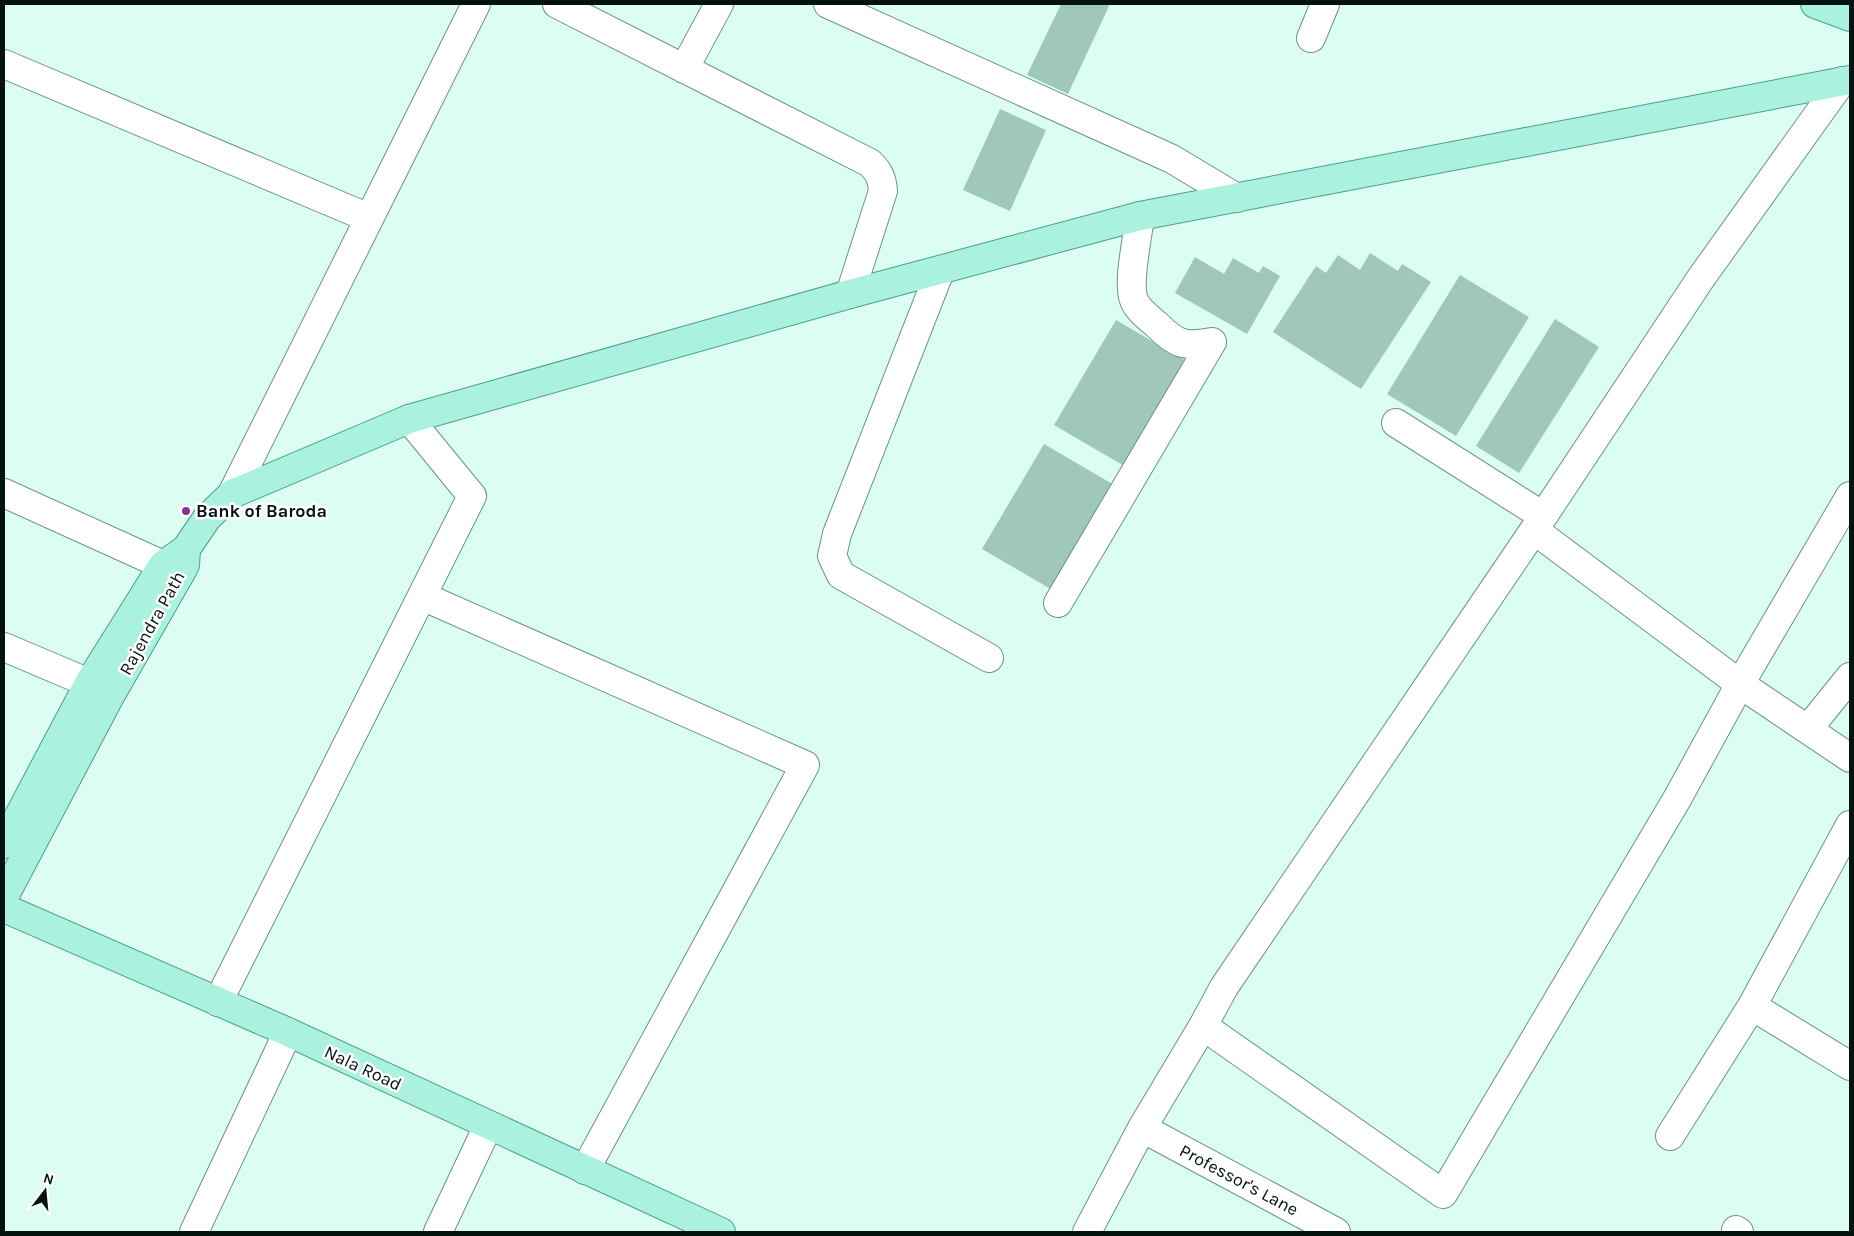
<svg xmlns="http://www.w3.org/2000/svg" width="1854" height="1236" viewBox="0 0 1854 1236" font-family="Karla,sans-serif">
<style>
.building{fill:#9fc8bb}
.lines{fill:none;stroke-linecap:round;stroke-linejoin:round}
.minor-casing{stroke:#6b9386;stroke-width:30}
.major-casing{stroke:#4b9f89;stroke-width:30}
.minor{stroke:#fff;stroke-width:28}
.major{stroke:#aaf2df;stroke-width:28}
.poi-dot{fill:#8e2f98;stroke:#fff;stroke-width:2}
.labels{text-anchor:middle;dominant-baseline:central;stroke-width:5;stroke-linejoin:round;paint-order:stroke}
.poi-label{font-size:18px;font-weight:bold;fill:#04130f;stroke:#fff;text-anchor:start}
.street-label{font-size:18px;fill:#04130f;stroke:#fff}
</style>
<rect width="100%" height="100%" fill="#dcfdf2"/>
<path class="building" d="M1061,4H1110L1068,94L1027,75Z
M1000,109L1046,130L1010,211L963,190Z
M1370,253L1398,271L1402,264L1431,282L1361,389L1273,332L1316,266L1326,273L1338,255L1360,270Z
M1195,257L1224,274L1233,258L1259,273L1263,266L1280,276L1247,334L1175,293Z
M1460,275L1529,317L1456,436L1387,394Z
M1555,319L1599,347L1519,473L1476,446Z
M1116,320L1193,365L1131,470L1054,425Z
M1044,444L1121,489L1059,594L982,549Z"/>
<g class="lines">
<defs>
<path id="minor" d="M557,4L870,163C879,172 882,178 883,191L850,294
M828,4L1172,159L1237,198
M1311,38L1325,4
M4,64L369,218
M684,69L719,4
M1140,216C1138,236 1127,283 1134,300C1137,309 1150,319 1157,325C1177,345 1185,347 1212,342
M940,271L837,534L832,556L841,575L989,658
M1396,423L1543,516
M4,493L163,565L180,574
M232,494L476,4
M1534,530L1740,684L1850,496
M422,596L805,765L585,1170
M1058,603L1212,342
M4,647L89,683
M1808,729L1850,677
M1850,825L1752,1006L1850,1066
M218,1002L472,496L409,419
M1203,1026L1443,1194L1677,799L1740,684L1850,758
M1142,1128L1336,1232
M1670,1136L1752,1006
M1736,1230L1739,1232
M194,1232L288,1032
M438,1232L488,1126
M1087,1232L1142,1128L1203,1026L1224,987L1534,530L1701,278L1842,81"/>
<path id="major" d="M1815,4L1850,17
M4,844L89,683L163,565L186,549L207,518L232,494L409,419L850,294L1140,216L1850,80
M4,897L110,696L180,574L185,565L186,549
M4,908L288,1032L721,1232"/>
</defs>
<use href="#minor" class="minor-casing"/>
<use href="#major" class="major-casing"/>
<use href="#minor" class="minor"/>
<use href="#major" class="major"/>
</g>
<circle class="poi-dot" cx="186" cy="511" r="5"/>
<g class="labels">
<g class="poi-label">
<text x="196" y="511">Bank of Baroda</text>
</g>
<g class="street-label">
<text transform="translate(152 623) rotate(-61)">Rajendra Path</text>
<text transform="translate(363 1068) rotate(25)">Nala Road</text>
<text transform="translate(1239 1180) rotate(28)">Professor's Lane</text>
</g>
</g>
<rect width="1854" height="1236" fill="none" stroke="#04130f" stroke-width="10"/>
<g transform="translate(45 1191) rotate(16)" stroke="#ffffff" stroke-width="4" paint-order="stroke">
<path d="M0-4L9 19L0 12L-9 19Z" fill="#04130f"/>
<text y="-8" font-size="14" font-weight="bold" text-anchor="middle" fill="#04130f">N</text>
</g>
</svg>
